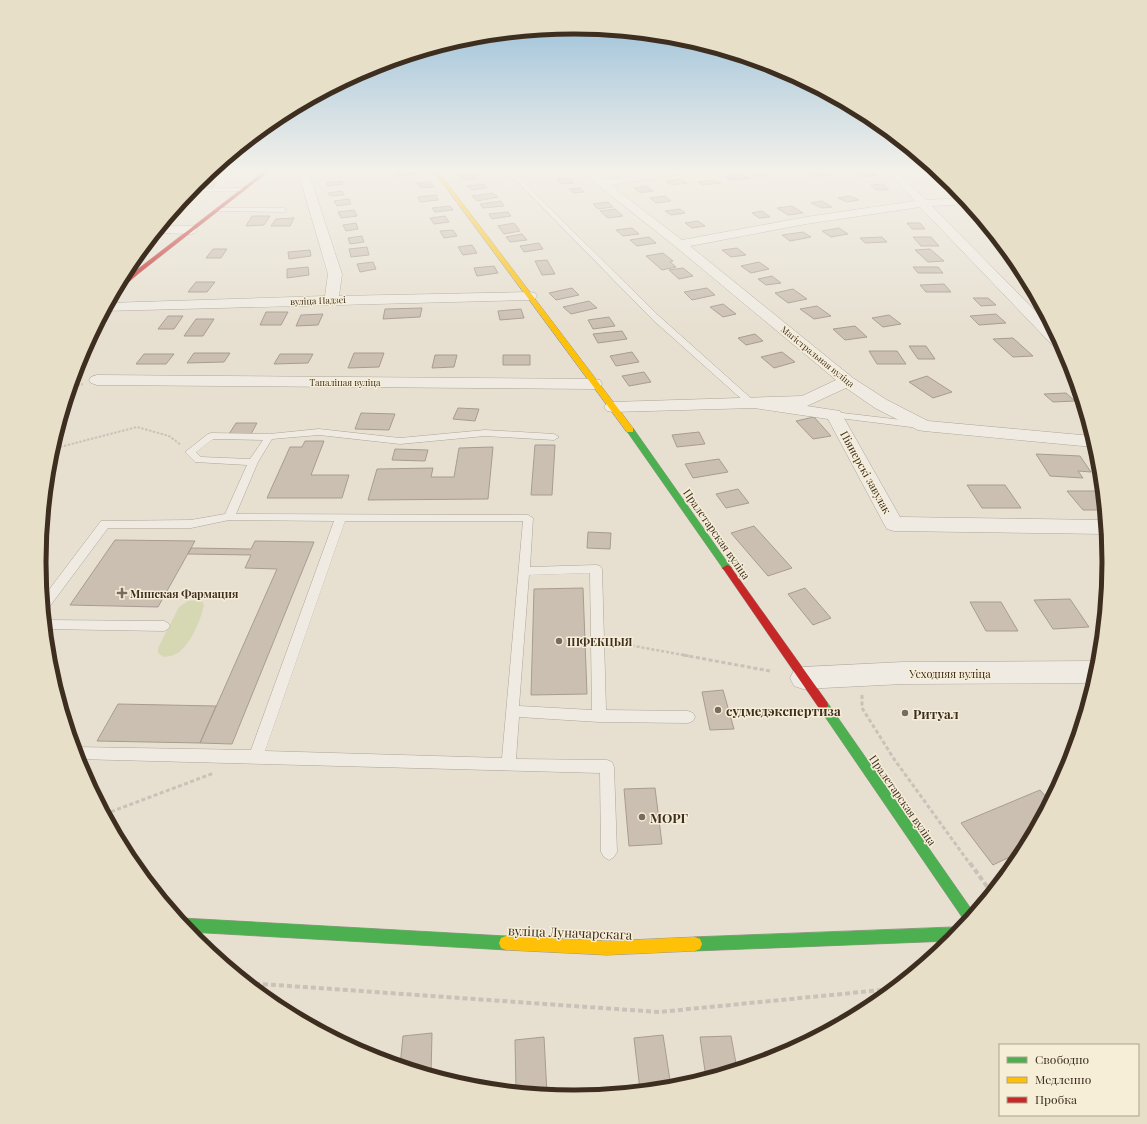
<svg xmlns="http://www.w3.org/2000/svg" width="1147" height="1124" viewBox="0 0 1147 1124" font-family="'Playfair Display',serif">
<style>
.green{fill:#d6d7b3}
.building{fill:#cbbfb2;stroke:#a89c90}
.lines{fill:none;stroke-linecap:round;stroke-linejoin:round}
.lane-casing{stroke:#ada599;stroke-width:1}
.street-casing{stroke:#ada599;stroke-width:1}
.fast-casing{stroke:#9c958a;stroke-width:1}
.slow-casing{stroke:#9c958a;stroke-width:1}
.jam-casing{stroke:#9c958a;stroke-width:1}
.path-far3{stroke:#c8c2b9;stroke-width:2;stroke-dasharray:2.5 1.5;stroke-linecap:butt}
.path-far2{stroke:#c8c2b9;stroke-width:2.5;stroke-dasharray:3 2;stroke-linecap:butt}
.path-far1{stroke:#c8c2b9;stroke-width:3;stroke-dasharray:4 2.5;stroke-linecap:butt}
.path{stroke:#c8c2b9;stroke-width:4;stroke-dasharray:5 3;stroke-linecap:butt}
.lane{fill:#efebe3;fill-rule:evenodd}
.street{fill:#efebe3;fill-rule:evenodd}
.fast{fill:#4caf50;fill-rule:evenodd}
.slow{fill:#ffc107;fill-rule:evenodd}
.jam{fill:#c62828;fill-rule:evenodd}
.poi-dot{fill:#786c5e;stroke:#f7eed8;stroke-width:1.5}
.labels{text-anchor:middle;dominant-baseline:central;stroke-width:3;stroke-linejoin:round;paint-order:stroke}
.far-street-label{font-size:9px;fill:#3d2e20;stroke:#f7eed8}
.street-label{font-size:11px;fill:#3d2e20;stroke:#f7eed8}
.poi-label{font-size:11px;font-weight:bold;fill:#3d2e20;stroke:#f7eed8;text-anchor:start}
.near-poi-label{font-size:13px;font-weight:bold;fill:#3d2e20;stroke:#f7eed8;text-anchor:start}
.near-street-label{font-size:13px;fill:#3d2e20;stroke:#f7eed8}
.rim{fill:none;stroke:#3d2e20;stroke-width:5}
</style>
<rect width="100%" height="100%" fill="#e7e0d1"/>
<path class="green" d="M201,600L204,605C201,619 190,647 176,654C173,656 168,656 164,657L158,653V648L179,607L188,601Z"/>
<path class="building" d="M394,171H417L419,173L398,176Z
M748,171H764L769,175L756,176Z
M820,171L827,175L815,176L807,172Z
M857,171H871L876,175L863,177Z
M741,172L750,178L730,180L725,177L730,176L726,173Z
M473,174L477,178L463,180L459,176Z
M569,178L574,183L561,184L556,179Z
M681,179L687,183L672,185L666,181Z
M715,180L721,183L703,185L698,182Z
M342,181L343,184L327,186L326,183Z
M199,182H217L213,187H195Z
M430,182L434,187L421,188L417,183Z
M483,184L487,188L471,190L467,186Z
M883,184L889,190H876L871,185Z
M647,186L653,191L641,193L634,188Z
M580,188L584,192L573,193L569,189Z
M342,191L344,195L330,196L328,193Z
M187,193H198L193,199L187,200L181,207H176Z
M493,193L498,197L477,201L472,196Z
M436,195L438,200L420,202L418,197Z
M665,196L671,201L656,203L650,198Z
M850,196L859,200L847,202L838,198Z
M349,199L351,204L337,206L334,201Z
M501,201L504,206L483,208L480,204Z
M822,201L832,207L822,208L811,203Z
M608,202L613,207L598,209L593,204Z
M450,206L453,210L435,212L432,208Z
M792,206L803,213L788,215L777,208Z
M615,209L623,216L608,218L600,211Z
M680,209L685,213L671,215L665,211Z
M354,210L357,216L341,218L338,212Z
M762,211L770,217L759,218L752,213Z
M508,212L511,216L492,219L489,214Z
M252,216H270L264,225L246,226Z
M445,216L449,222L434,224L430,218Z
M294,218L290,226H271L276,219Z
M698,221L705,226L692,228L685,223Z
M356,223L358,229L346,231L343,225Z
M514,223L520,231L504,234L498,226Z
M907,223H920L925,229H912Z
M632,228L639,234L623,236L616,230Z
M839,228L848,234L831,237L822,231Z
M453,230L457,236L444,238L440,231Z
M803,232L811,237L790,241L782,235Z
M522,234L527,240L510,242L506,237Z
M362,236L364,242L350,244L348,238Z
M649,237L656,243L637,246L630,240Z
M882,237L887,242L865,243L860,238Z
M913,237H931L939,246H921Z
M539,243L543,249L524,252L520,246Z
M472,245L477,253L463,255L458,247Z
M367,247L369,255L351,257L349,249Z
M737,248L746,255L731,257L722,250Z
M213,249H227L221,258H206Z
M930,249L944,261L928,262L915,250Z
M310,250L311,256L289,259L288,252Z
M663,253L673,261L670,262L676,267L662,270L646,256Z
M547,260L555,274L542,275L535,261Z
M373,262L376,269L360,272L357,264Z
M759,262L769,269L751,273L741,266Z
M494,266L498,273L477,276L474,268Z
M308,267L309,275L287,278V269Z
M913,267H938L943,273H918Z
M683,268L693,276L679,279L669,270Z
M772,276L781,283L766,285L758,279Z
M196,282H215L207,292H188Z
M944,284L951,292H926L920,285Z
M572,288L579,295L556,300L549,293Z
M707,288L715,295L692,300L684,292Z
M793,289L807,299L788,303L775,293Z
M973,298H988L996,305L981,306Z
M589,301L597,308L571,314L563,307Z
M723,304L736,314L723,317L710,307Z
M817,306L831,316L814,319L800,309Z
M422,308L420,317L383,319L385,309Z
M521,309L524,318L500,320L498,311Z
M266,312H288L281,325H260Z
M323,314L318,325L296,326L301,315Z
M996,314L1006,323L979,325L970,316Z
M889,315L901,324L883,327L872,318Z
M168,316H183L174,329H158Z
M609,317L615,326L593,329L588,320Z
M196,319H214L203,336H184Z
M855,326L867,337L845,340L833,329Z
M622,331L627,339L598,343L593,334Z
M755,334L763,341L746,345L738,338Z
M1013,338L1033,356L1013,357L993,339Z
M909,346H926L935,359H918Z
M869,351H897L906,364H877Z
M632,352L639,362L616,366L610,356Z
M782,352L795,362L774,368L761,357Z
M194,353H230L224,362L187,363Z
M354,353H384L379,367L348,368Z
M144,354H174L166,364H136Z
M280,354H313L308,363L274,364Z
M435,355H457L454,367L432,368Z
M503,355H530V365H503Z
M644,372L651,382L629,386L622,376Z
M927,376L952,392L933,398L909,382Z
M1066,393L1075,401L1053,402L1044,394Z
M458,408L479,409L475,421L453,419Z
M361,413L395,414L389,430L355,429Z
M814,417L831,436L813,439L796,421Z
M236,423H257L251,434H229Z
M699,432L705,444L677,447L672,435Z
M305,441H324L311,475H349L342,498H267L290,447H302Z
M535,445H555L552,495H531Z
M493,447L488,499L368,500L377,469L433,468L431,477H454L459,448Z
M395,449L428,450L425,461L392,460Z
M1036,454L1080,456L1091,472L1078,471L1083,478L1050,476Z
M719,459L728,472L693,478L685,464Z
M967,485H1005L1021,508H982Z
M738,489L749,503L726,508L716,494Z
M1067,491H1101L1103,510H1083Z
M754,526L792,568L768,576L731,533Z
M588,532L611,533L610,549L587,548Z
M115,540L195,541L158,607L70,605Z
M255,541L314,542L232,744L200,743L277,569L245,568L251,555L188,554L191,548L251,549Z
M583,588L587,694L531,695L534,589Z
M805,588L831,618L813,625L788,594Z
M1070,599L1089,627L1053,629L1034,600Z
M970,602H1001L1018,631H986Z
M723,690L734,729L710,730L702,692Z
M118,704L216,706L200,743L97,741Z
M655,788L662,844L629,846L624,789Z
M1040,790L1050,801L1022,851L993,865L961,823Z
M432,1033L431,1075L400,1066L403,1036Z
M663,1035L671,1087L640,1090L634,1038Z
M731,1036L737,1069L706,1078L700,1037Z
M544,1037L547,1094L516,1091L515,1040Z"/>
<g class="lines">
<defs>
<path id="lane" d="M507,171H512L659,316L753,400L754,402L753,404H747L653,320Z
M242,188L245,190L244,191L188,192L191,189Z
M217,208H284L287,210L284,212L215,211V209Z
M834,412L919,422L923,425L919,428L831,417L830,415Z
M319,429L400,438L485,430L554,434L559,437L554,440L485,436L400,444L319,435L272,439L258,462L236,514L528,515L533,518L530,567L596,565L600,566L602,569L606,710L688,711L693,713L695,717L693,721L688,723L599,722L519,717L516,759L607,760L612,762L614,767L617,852L614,857L609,860L604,857L601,852L600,773L77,759L73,747H75L251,750L334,521L229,520L191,528H108L47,610L43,611L42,599L101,521L191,520L225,514L247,465L195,462L185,452L208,434L211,433L269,434ZM213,439L263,440L250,459L201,457L196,452ZM345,521H523L502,758L265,751ZM590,573L592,710L519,706L529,575Z
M44,620L164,621L168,623L170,626L168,629L164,631L45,629Z"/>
<path id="street" d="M298,171H308L342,274L339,296L530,292L535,293L537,296L535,299L530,300L104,311L108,303L325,296L328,274Z
M580,171H591L603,180L665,171H690L685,174L610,185L682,240L806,217L915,201L887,171H897L926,200L963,198L968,204L932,206L1052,328L1064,351L1057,350L920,207L806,224L690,246L853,378L887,400L928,421L1092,436L1095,447H1093L924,431L918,430L875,408L846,388L807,406L840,411L900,517L1104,520L1106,534L894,531L887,529L884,524L828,419L754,408L613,412L607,411L604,407L607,403L613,402L802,396L836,380L676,247Z
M160,226H191L195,227L197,230L195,233L191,234L155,233Z
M97,375L594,379L600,380L602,384L600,388L594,389L97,385L91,383L89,380L91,377Z
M903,662L1097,661L1099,662L1093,683L903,684L803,689L794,686L790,678L794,670L803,667Z"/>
<path id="fast" d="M627,428H633L730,566L732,568L730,570H724L626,430Z
M823,700L827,702L974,913L966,923L819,708L818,705L819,702Z
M182,918L506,936L511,938L513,943L511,948L506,950L188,932L178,920Z
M957,927L961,929L951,941L695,951L690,949L688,944L690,939L695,937Z"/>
<path id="slow" d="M434,171H438L633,428V432H627Z
M506,936L607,941L695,937L700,939L702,944L700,949L695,951L607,955L506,950L501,948L499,943L501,938Z"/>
<path id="jam" d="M265,171H269L138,274L116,293L113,294L117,286L134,272Z
M727,565L730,566L827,702L828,705L827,708L823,710L819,708L724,570L722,568Z"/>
</defs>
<use href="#lane" class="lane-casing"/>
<use href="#street" class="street-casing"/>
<use href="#fast" class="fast-casing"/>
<use href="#slow" class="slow-casing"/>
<use href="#jam" class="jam-casing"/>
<path class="path-far3" d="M70,388L83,384
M52,447H60L137,427L169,436L181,445"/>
<path class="path-far2" d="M612,642L689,656"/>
<path class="path-far1" d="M683,655L770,671
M862,695V708L894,759L970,864
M105,814L214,773"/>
<path class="path" d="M970,863L991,892
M247,983L659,1012L892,989"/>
<use href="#lane" class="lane"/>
<use href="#street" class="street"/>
<use href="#fast" class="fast"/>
<use href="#slow" class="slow"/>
<use href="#jam" class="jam"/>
</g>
<linearGradient id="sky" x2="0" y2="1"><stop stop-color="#96bed9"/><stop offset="0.52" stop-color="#f4f1ea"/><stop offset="1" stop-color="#f4f1ea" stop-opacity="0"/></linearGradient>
<rect width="1147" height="328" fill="url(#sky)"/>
<g class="poi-dot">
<path d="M120 587h4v4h4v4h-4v4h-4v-4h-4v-4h4z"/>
<circle cx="559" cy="641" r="4"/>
<circle cx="718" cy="710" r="4"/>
<circle cx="905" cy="713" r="4"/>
<circle cx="642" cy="817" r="4"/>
</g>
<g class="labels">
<g class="far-street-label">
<text transform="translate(318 300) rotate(-2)">вуліца Надзеі</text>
<text transform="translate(818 356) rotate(39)">Магістральная вуліца</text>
<text x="345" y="382">Тапаліная вуліца</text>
</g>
<g class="street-label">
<text transform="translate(866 472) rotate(61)">Піянерскі завулак</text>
<text transform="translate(717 534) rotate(55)">Пралетарская вуліца</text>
<text x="950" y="673">Усходняя вуліца</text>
<text transform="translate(903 800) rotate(55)">Пралетарская вуліца</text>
</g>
<g class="poi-label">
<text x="130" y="593">Минская Фармация</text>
<text x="567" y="641">ІНФЕКЦЫЯ</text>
</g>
<g class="near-poi-label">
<text x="726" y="710">судмедэкспертиза</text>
<text x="913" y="713">Ритуал</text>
<text x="650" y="817">МОРГ</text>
</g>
<g class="near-street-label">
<text transform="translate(570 932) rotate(2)">вуліца Луначарскага</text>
</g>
</g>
<path d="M0 0H1147V1124H0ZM46 562a528 528 0 1 1 1056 0a528 528 0 1 1-1056 0Z" fill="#e8dfc9" fill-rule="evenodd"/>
<path class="rim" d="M46 562a528 528 0 1 1 1056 0a528 528 0 1 1-1056 0Z"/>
<rect x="999" y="1044" width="140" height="72" fill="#f7eed8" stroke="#ada18e"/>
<rect x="1007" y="1057" width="20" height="6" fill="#4caf50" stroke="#ada18e"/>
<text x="1035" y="1064" font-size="12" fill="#3d2e20">Свободно</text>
<rect x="1007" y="1077" width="20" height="6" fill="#ffc107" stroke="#ada18e"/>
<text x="1035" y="1084" font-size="12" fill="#3d2e20">Медленно</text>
<rect x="1007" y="1097" width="20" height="6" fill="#c62828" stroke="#ada18e"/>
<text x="1035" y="1104" font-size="12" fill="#3d2e20">Пробка</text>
</svg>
